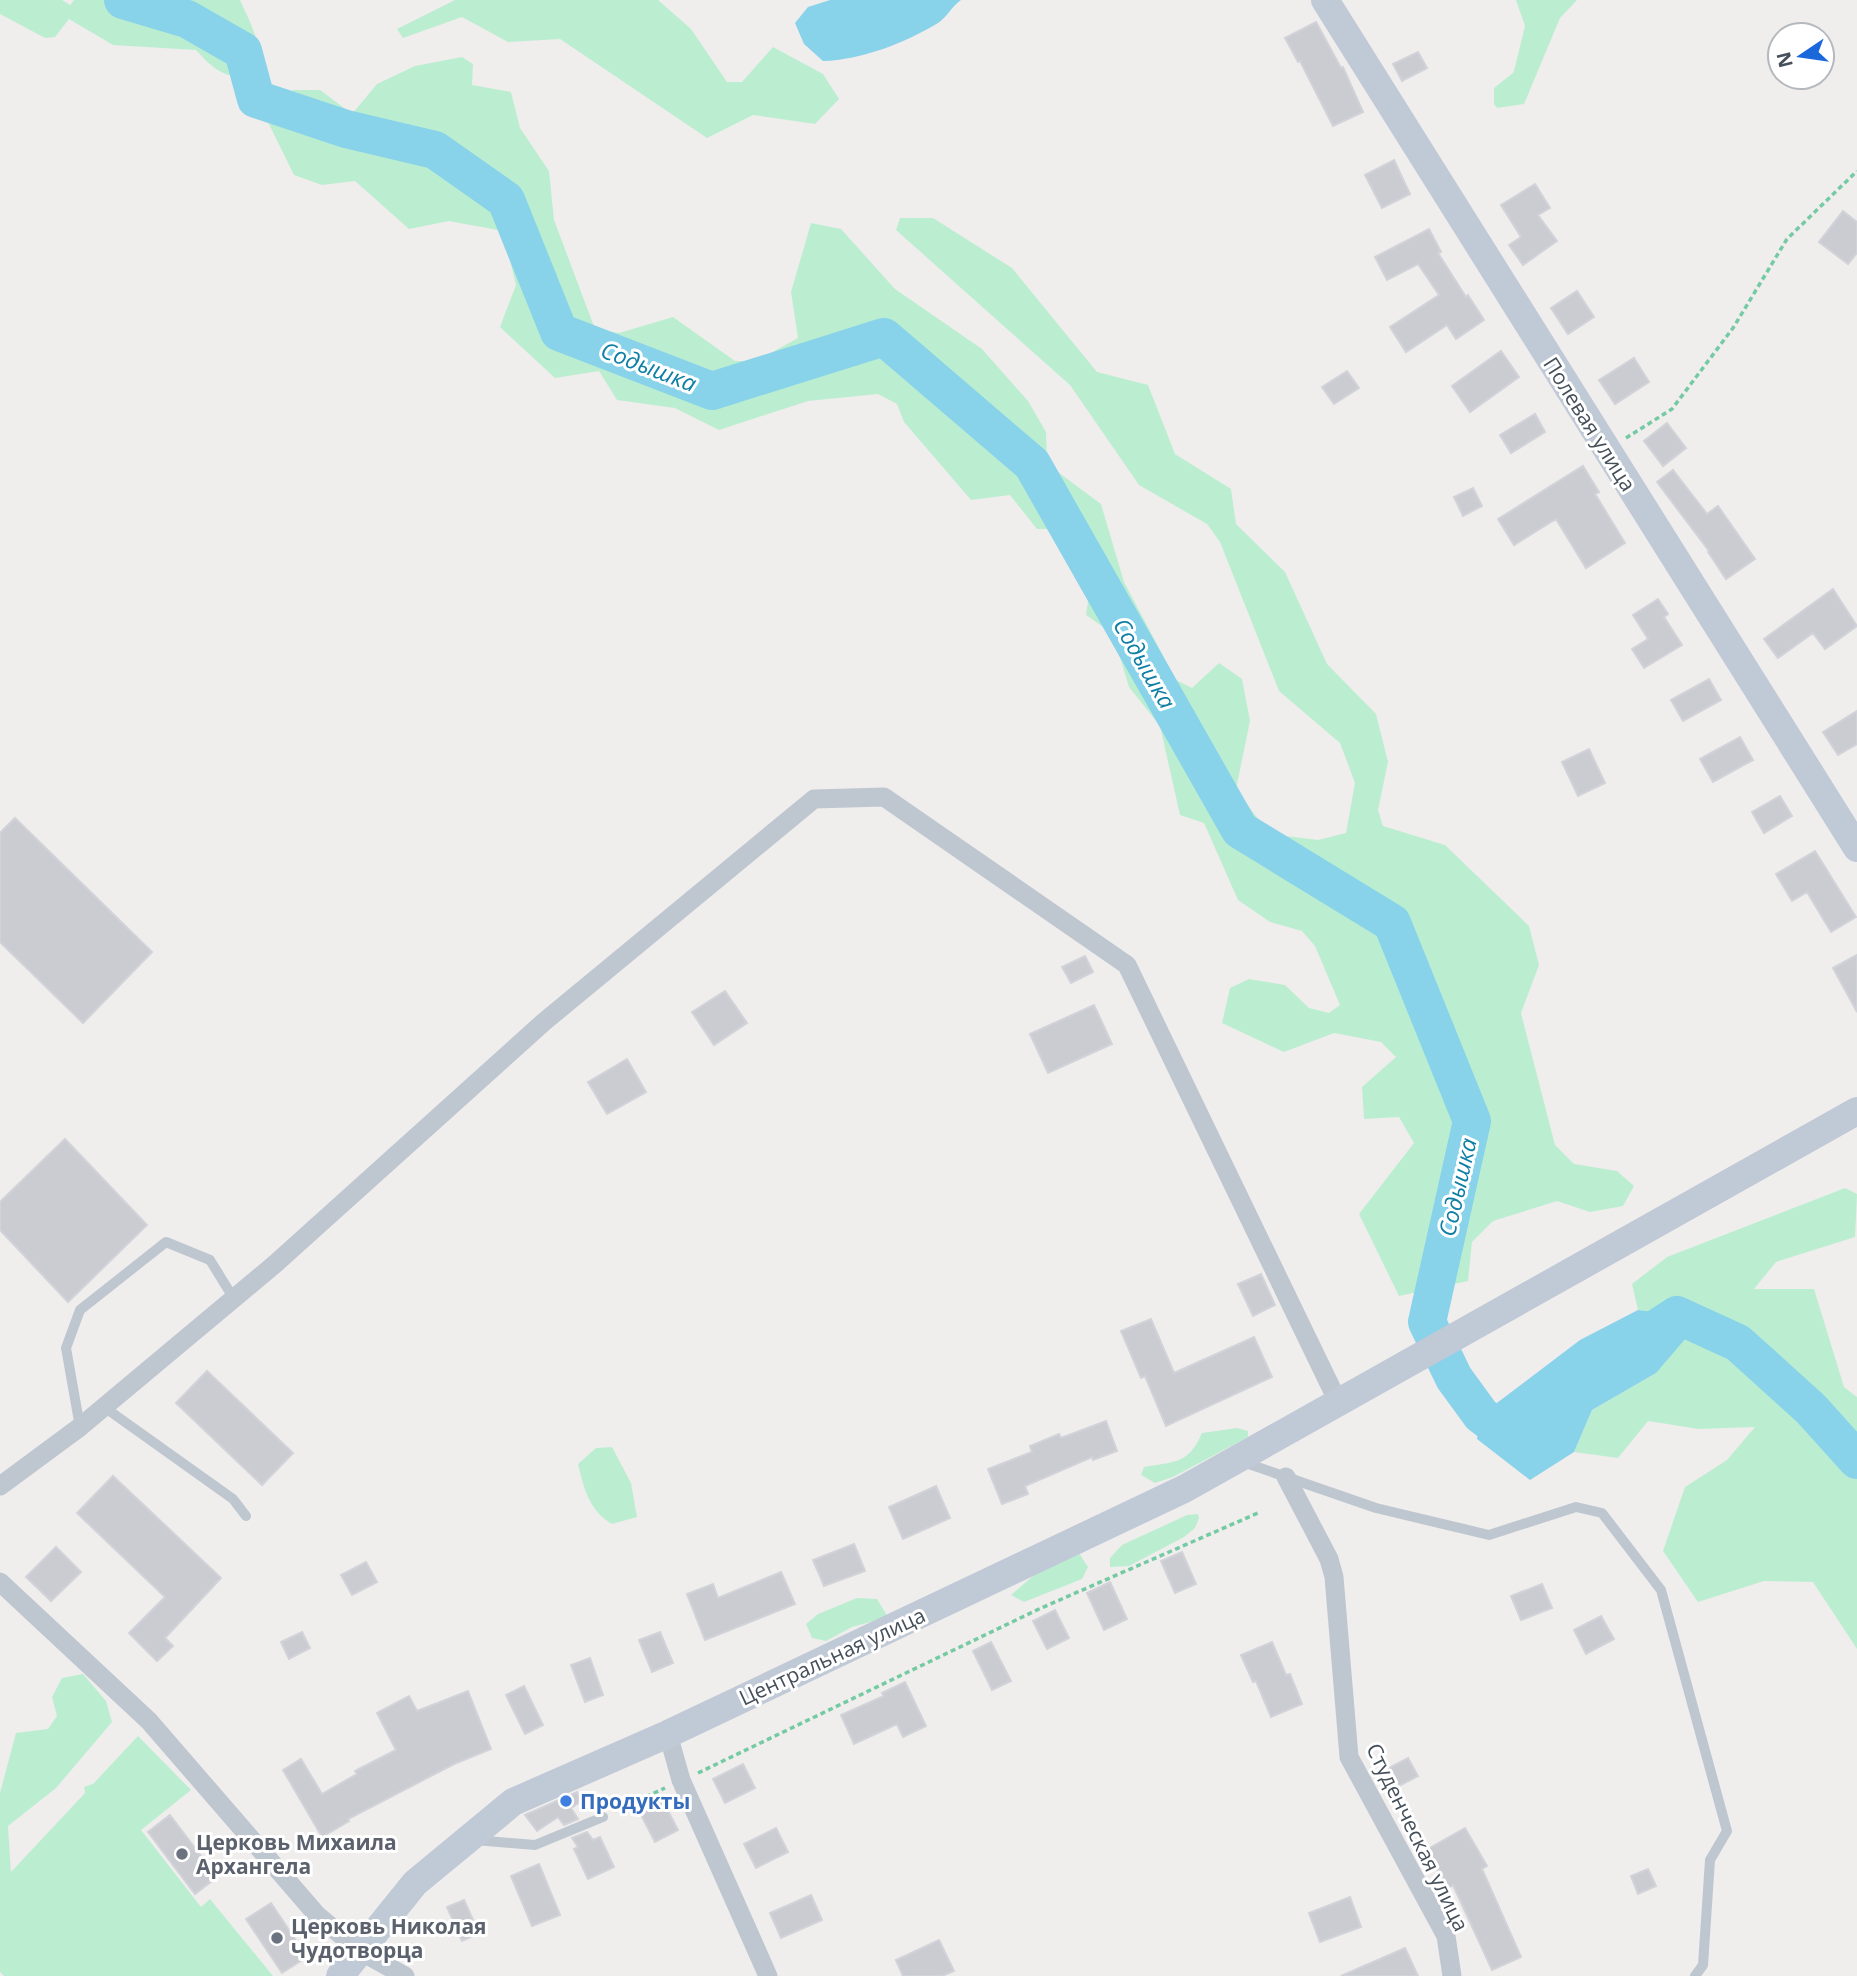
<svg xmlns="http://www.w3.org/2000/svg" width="1857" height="1976" viewBox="0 0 1857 1976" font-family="'Open Sans',sans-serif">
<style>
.green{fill:#bbeed1}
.water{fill:#88d2ea}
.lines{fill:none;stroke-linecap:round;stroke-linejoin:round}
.river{stroke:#88d2ea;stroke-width:38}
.building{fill:#caccd2;stroke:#d1d3d9;stroke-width:2}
.path{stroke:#74cba3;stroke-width:3.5;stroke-dasharray:5 3.5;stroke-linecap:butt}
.lane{stroke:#bec7cf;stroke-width:10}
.street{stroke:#bec7cf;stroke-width:19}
.secondary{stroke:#c0c9d6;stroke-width:28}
.shop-dot{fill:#3f7fe0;stroke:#fff;stroke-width:2.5}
.worship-dot{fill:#6b7280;stroke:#fff;stroke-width:2.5}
.labels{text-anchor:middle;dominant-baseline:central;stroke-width:6;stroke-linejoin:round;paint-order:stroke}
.street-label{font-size:21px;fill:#46505a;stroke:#fff}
.shop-label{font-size:21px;font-weight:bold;fill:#366cbe;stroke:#fff;text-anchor:start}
.worship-label{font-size:21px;font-weight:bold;fill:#5b616d;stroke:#fff;text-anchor:start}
.water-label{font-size:23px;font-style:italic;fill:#0e7fa5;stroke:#fff}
</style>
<rect width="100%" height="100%" fill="#f0eded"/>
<path class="green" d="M0,0H62L70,5L74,0H240C253,28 263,48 261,79C228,77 219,76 196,50L113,45L69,19L55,37L45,38L0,14Z
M455,0H658L691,29L727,82H742L773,47L823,74L839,99L815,124L753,115L707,138L560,39L508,42L462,17L403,38L397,29Z
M1516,0H1577L1560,18L1524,104L1497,108L1494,104V88L1513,73L1515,67L1525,26Z
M462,57L473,64L472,85L511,92L520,128L549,171L554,220L595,329L619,333L673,317L735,361H756L798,338L791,292L811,223L841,229L895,289L982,349L1028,401L1046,432L1047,464L1101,504L1124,582L1176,680L1192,688L1219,663L1242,679L1250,721L1236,789L1269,834L1318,840L1346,833L1355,783L1340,743L1279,691L1220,542L1207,524L1139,485L1070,385L896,230L900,218H933L1012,268L1097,372L1148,385L1175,454L1231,489L1236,524L1285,572L1327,664L1376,714L1388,762L1378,810L1383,826L1445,845L1529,926L1539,965L1521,1013L1555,1145L1574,1164L1617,1171L1634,1186L1623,1206L1590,1212L1557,1201L1493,1221L1472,1242L1468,1281L1399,1296L1359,1214L1414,1143L1399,1117L1364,1119L1362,1087L1396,1057L1381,1042L1334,1033L1284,1052L1222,1023L1230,988L1249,979L1285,985L1309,1008L1329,1013L1340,1005L1315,946L1302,931L1270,922L1238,900L1204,823L1180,815L1160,726L1129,687L1113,634L1086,615L1096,551L1061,529H1037L1010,495L971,500L904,422L897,404L878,394L808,401L719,430L675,408L617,400L599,371L555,378L500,327L516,285L503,231L449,221L409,229L355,181L322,185L294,175L267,120L293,90H320L352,114L377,84L415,66Z
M1845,1188L1857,1194L1855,1237L1776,1262L1754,1289H1814L1844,1387L1857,1397V1649L1813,1582L1764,1581L1698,1602L1663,1551L1685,1487L1727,1460L1755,1427L1699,1429L1648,1421L1618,1458L1574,1452L1592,1410L1656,1373L1677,1315L1638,1310L1632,1284L1667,1257Z
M1237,1428L1248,1431V1437L1173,1477L1155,1483L1141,1475L1144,1467C1175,1461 1188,1465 1202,1433Z
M612,1447L631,1483L637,1517L612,1524C589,1510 584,1489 578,1464L596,1448Z
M1198,1514L1199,1518L1195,1528L1184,1537L1129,1566L1110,1567V1558L1122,1545L1187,1515Z
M1079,1553L1088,1567L1082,1579L1024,1602L1011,1595L1055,1557Z
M857,1598L877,1599L888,1617L852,1627L826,1641L812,1638L806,1624L818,1614Z
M83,1674L106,1701L112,1722L56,1788L8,1826L11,1872L85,1793L84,1787L93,1784L138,1736L191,1790L141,1830L201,1907L210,1899L273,1976H4L0,1972V1793L16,1733L48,1729L57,1716L52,1697L62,1678Z"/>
<path class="water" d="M830,0H961C952,6 947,17 938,23C905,43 861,60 823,61L804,44L795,23L808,7Z
M1638,1310L1677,1315L1686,1338L1656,1373L1592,1410L1574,1452L1530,1480L1477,1439L1481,1415L1580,1340Z"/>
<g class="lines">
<path class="river" d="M123,0L187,19L243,51L256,99L346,129L435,150L506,200L559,332L712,391L884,337L1032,464L1240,830L1392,923L1472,1121L1427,1322L1454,1378L1481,1415L1498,1428L1524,1412
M1634,1343L1677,1315L1738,1343L1811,1409L1857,1460"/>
</g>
<path class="building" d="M1316,22L1341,68L1343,67L1363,112L1333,126L1300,61L1298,62L1285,38Z
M1418,52L1427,68L1402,81L1393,64Z
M1394,160L1410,194L1382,208L1365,175Z
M1535,184L1550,208L1538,215L1557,241L1523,265L1509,245L1521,237L1501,205Z
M1843,211L1857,222V253L1848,264L1819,242Z
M1429,229L1441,252L1438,253L1466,297L1468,295L1484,320L1456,339L1447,325L1406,352L1390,327L1439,295L1418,264L1387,280L1375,257Z
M1577,291L1594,317L1568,334L1551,308Z
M1501,351L1519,377L1470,412L1452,386Z
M1634,358L1649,382L1615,404L1599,380Z
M1347,371L1359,388L1334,404L1322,387Z
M1535,414L1545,432L1511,453L1500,435Z
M1667,423L1686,448L1663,466L1644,441Z
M1583,466L1599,492L1595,494L1625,543L1586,568L1556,519L1514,545L1498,519Z
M1673,470L1707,514L1718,506L1755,559L1726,579L1708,552L1709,551L1657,482Z
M1473,488L1482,506L1463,516L1454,497Z
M1833,589L1857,626L1825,649L1813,633L1778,658L1764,639Z
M1658,599L1668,614L1664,617L1682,645L1644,668L1632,649L1648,639L1633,615Z
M1709,679L1721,700L1683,721L1671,700Z
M1857,711V744L1838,755L1823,732Z
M1740,737L1753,760L1713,782L1700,759Z
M1589,749L1605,783L1578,796L1562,762Z
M1780,796L1792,816L1764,833L1752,812Z
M15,818L152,952L83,1023L0,942V833Z
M1815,851L1856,917L1831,932L1807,892L1792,901L1776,874Z
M1857,955V1012L1833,968Z
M1085,956L1093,972L1071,983L1062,967Z
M725,991L747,1023L714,1045L692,1012Z
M1094,1005L1112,1044L1048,1073L1030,1034Z
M627,1059L646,1092L607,1114L588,1082Z
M65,1139L147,1225L68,1302L0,1230V1202Z
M1261,1274L1275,1305L1253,1316L1238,1284Z
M1151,1319L1174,1373L1254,1337L1272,1377L1166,1426L1145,1376L1141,1378L1121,1331Z
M207,1371L293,1453L262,1485L176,1403Z
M1106,1421L1117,1451L1093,1460L1092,1457L1025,1486L1028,1494L1002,1504L988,1469L1032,1452L1030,1446L1059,1434L1061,1438Z
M113,1476L221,1578L165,1638L173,1646L157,1661L129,1633L165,1597L77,1513Z
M936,1486L950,1518L903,1539L889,1507Z
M854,1544L865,1571L824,1586L813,1560Z
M56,1547L81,1572L51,1601L26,1577Z
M1182,1552L1196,1584L1175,1593L1161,1561Z
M366,1562L377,1582L352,1595L341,1575Z
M781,1572L795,1604L705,1640L687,1594L713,1584L718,1598Z
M1110,1582L1127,1619L1104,1630L1087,1593Z
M1542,1584L1552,1608L1521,1620L1511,1596Z
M1055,1610L1069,1638L1047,1649L1033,1621Z
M1601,1616L1614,1639L1586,1654L1574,1630Z
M302,1632L310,1648L289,1659L281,1642Z
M660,1632L673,1663L652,1672L639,1640Z
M991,1642L1011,1681L992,1690L973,1651Z
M1272,1642L1286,1675L1290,1674L1302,1704L1271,1717L1256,1681L1253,1682L1241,1655Z
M590,1658L603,1695L585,1702L571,1665Z
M905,1682L926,1726L903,1737L897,1724L854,1744L841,1715L884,1696L882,1693Z
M524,1686L543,1725L525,1734L506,1695Z
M468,1691L491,1749L454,1764L348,1819L349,1821L322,1837L283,1770L301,1759L322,1794L357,1774L355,1771L396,1750L377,1713L409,1696L417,1711Z
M1408,1758L1418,1776L1399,1786L1389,1768Z
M743,1764L755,1788L725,1803L713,1779Z
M577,1792L582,1801L571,1808L578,1819L564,1825L558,1817L537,1831L525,1815Z
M663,1801L678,1830L655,1842L640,1813Z
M170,1815L217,1877L195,1894L148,1832Z
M776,1828L788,1852L756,1868L744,1844Z
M1465,1828L1487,1866L1482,1869L1521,1957L1492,1970L1453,1885L1448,1888L1426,1850Z
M587,1832L593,1840L600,1837L614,1867L588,1879L574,1849L578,1847L572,1838Z
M539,1864L560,1915L532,1926L511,1876Z
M1648,1869L1656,1886L1638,1894L1631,1876Z
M811,1895L822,1920L781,1938L770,1913Z
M1350,1897L1361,1927L1320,1942L1309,1913Z
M464,1900L479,1933L462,1941L447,1907Z
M271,1903L307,1957L282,1973L246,1919Z
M939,1940L954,1971L942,1976H903L896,1960Z
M1405,1948L1418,1976H1341Z"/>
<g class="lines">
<path class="path" d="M1626,438L1672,409L1733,328L1787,239L1857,171
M698,1773L1039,1609L1258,1513
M615,1811L665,1788"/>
<path class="lane" d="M104,1407L233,1499L246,1516
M80,1427L66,1348L80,1310L166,1242L210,1260L234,1299
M1243,1462L1376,1508L1489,1535L1576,1507L1602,1513L1661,1590L1727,1831L1710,1860L1703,1965L1695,1976
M475,1840L535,1845L603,1817"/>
<path class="street" d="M1286,1477L1329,1559L1334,1577L1349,1757L1446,1936L1452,1976
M0,1486L80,1427L275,1264L545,1021L814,799L884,797L1127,965L1339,1404
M0,1582L149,1721L317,1915L360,1951L405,1976
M668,1734L681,1780L768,1976"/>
<path class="secondary" d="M1325,0L1857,848
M340,1976L415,1883L513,1802L668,1734L1184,1489L1857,1111"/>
</g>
<circle class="shop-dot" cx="566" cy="1801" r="7"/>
<g class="worship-dot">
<circle cx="182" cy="1854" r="7"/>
<circle cx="277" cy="1938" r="7"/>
</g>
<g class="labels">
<g class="street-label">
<text transform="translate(1590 424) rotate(58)">Полевая улица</text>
<text transform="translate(832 1656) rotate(-25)">Центральная улица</text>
<text transform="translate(1418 1837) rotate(64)">Студенческая улица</text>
</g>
<g class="shop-label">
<text x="580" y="1801">Продукты</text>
</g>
<g class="worship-label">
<text x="196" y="1842">Церковь Михаила<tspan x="196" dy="24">Архангела</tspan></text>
<text x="291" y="1926">Церковь Николая<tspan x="291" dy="24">Чудотворца</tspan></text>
</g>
<g class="water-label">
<text transform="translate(649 366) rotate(21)">Содышка</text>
<text transform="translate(1145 663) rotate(60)">Содышка</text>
<text transform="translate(1457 1187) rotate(-77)">Содышка</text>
</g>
</g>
<g transform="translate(1801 56) rotate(257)"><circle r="33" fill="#ffffff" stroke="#b5b9bd" stroke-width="2"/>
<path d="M0-5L12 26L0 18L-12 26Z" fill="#1b68db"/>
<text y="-10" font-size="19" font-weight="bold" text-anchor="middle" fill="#46505a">N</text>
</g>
</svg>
